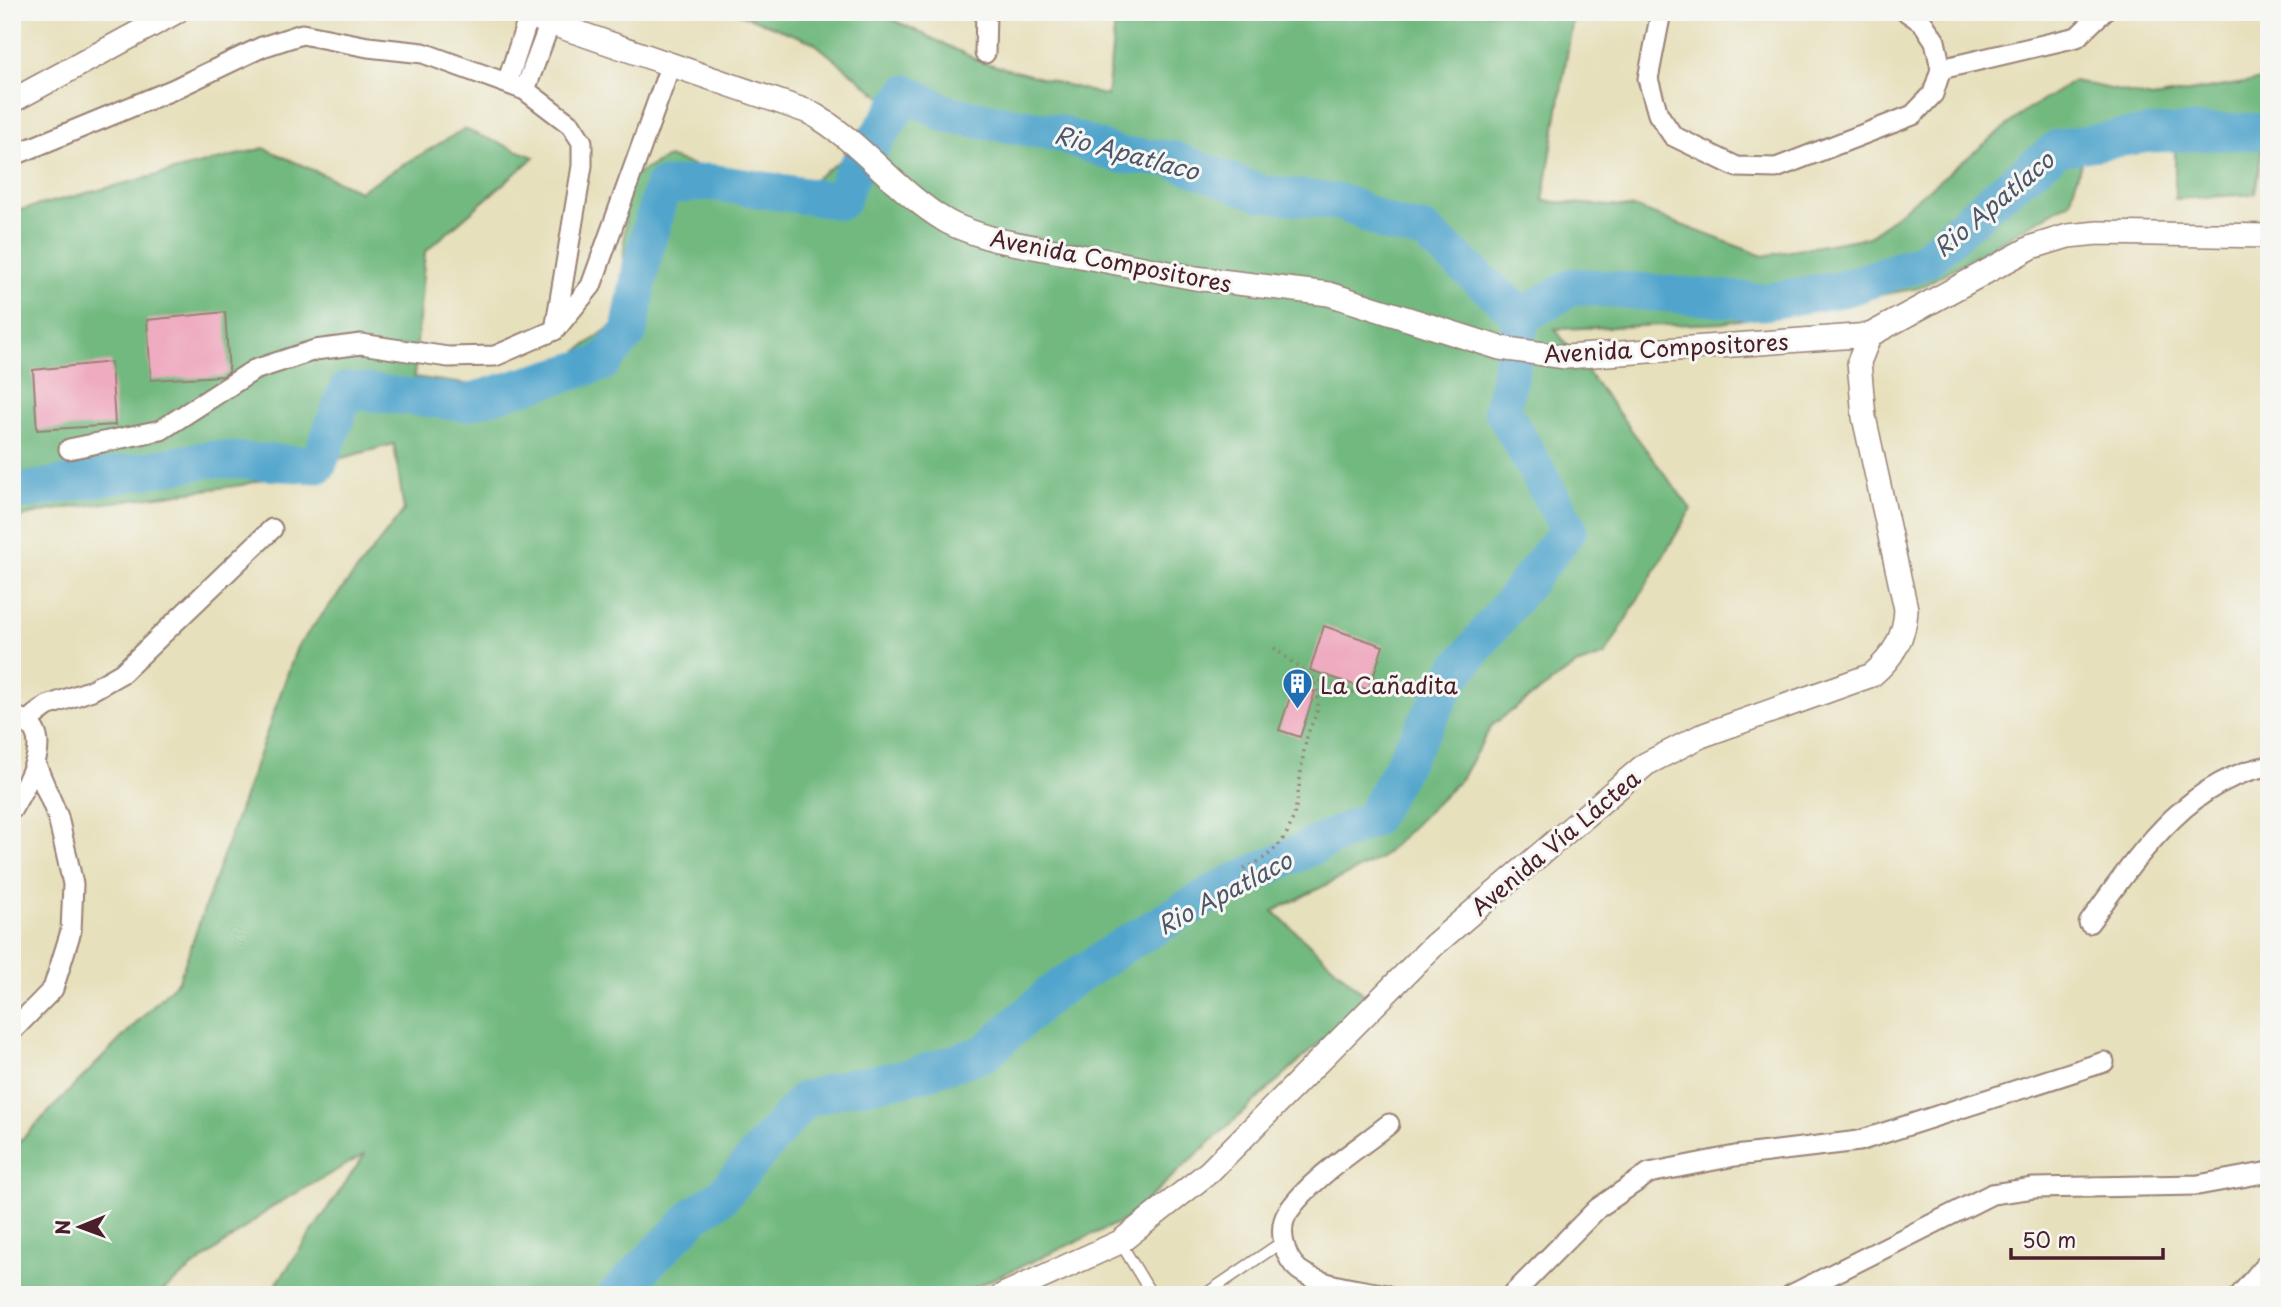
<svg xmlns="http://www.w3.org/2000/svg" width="2281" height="1307" viewBox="0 0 2281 1307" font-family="'Playpen Sans',sans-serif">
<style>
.forest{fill:#72b980;stroke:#5e6c56;stroke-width:2}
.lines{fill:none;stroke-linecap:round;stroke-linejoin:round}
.river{stroke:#51a5cc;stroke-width:37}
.building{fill:#efacc1}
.service-casing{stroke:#988074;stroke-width:13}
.minor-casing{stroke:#988074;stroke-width:23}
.tertiary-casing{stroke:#988074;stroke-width:26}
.path{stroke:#988074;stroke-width:3.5;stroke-dasharray:2 5;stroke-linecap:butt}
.service{stroke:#fff;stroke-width:10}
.minor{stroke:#fff;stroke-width:19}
.tertiary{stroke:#fff;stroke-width:23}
.labels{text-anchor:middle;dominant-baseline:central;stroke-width:6;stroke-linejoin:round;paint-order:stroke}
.street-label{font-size:23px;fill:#4a1f2b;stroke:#f6f6f2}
.poi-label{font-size:23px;fill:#4a1f2b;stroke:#f6f6f2;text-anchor:start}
.water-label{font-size:24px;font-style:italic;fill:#4d556b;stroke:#f6f6f2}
</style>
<rect width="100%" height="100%" fill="#f6f6f2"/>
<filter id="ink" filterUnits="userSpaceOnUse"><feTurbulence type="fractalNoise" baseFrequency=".0143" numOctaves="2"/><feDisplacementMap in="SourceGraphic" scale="14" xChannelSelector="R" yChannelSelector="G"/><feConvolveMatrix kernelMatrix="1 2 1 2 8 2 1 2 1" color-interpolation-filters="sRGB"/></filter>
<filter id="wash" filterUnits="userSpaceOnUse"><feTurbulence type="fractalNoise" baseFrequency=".00686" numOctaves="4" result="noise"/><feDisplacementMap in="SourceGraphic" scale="28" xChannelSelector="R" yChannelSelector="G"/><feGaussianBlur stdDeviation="1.57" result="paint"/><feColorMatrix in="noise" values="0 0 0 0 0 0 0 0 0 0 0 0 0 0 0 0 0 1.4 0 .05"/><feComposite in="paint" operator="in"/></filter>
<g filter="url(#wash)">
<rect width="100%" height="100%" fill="#e7e0bc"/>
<path class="forest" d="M735,12H877L982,62L1107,96L1116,12H1574L1543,201L1637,208L1763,256L1869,237L2024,112L2074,81L2152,98L2269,79V148H2262L2255,194L2175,199V148L2083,156L2070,202L1919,288L1722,323L1555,329L1691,509L1605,655L1576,665L1492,725L1461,779L1381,858L1273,911L1368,998L1125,1220L957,1295H269L365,1154L272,1207L157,1295H12V1149L179,980L297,647L404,510L394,444L242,485L52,510L12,519V212L264,148L359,191L464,129L534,157L425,252L414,377L523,392L622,318L626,179L668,157L791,196L903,115L813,42Z"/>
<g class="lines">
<path class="river" d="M12,493L210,459L318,465L347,390L465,403L602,363L629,332L642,262L662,187L709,182L841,201L850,177L907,93L947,114L1058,133L1118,155L1171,159L1260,193L1344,203L1389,224L1425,232L1522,316
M616,1295L696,1214L722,1196L804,1100L848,1087L910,1077L985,1053L1053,992L1124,945L1224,887L1372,819L1452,677L1569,529L1502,409L1522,316L1574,286L1763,302L1847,288L1924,261L1992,200L2058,148L2150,134L2269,131"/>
</g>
<g id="blocks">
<path class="building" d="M225,312L229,372L223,376L151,380L147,320Z
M111,362L115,425L37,430L33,370Z
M1324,626L1383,646L1369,690L1310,670Z
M1294,685L1315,692L1300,737L1279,730Z"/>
</g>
</g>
<g filter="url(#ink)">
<use href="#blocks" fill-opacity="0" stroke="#988074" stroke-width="2"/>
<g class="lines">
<defs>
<path id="service" d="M1120,1242L1152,1295
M1204,1295L1282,1242"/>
<path id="minor" d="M1661,12L1648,79L1658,114L1673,136L1737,167L1776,168L1913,115L1933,94L1941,69L1935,41L1923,23L1907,12
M985,53L986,12
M1941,69L2077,37L2103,12
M507,83L529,16
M525,90L550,23
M12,156L172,90L262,47L302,34L368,47L423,53L525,90L571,125L582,142V166L555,330
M69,449L161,430L254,370L315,350L361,344L448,357L495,356L555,330L591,286L671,64
M12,716C62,728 27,783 12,809
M27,721L47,706L92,690L122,673L272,529
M2089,923C2135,860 2186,780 2269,766
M12,1031L53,989L71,931L73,884L58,817L36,765
M1386,1295C1359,1289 1321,1287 1299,1270C1284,1258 1277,1228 1288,1212C1310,1179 1358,1149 1389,1124
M1512,1295L1598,1208L1649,1173L1735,1156L1859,1141L2104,1062
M1791,1295L1992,1194L2034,1188L2198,1185L2269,1172
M2240,1295L2269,1261"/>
<path id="tertiary" d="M518,12L809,112C860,140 895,191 946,221C962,230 980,235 997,240L1195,278L1329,294L1500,348L1566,357L1870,335L2032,247L2068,236L2098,233L2269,236
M12,101L176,12
M1003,1295L1120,1242L1209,1172L1434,945L1646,764L1701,736L1872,675C1893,657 1905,637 1906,609L1864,417L1859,362L1870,335"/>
</defs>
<use href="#service" class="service-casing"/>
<use href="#minor" class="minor-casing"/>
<use href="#tertiary" class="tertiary-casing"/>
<path class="path" d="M1274,648L1314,679L1358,694
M1244,869C1305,842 1294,799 1305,746C1311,712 1325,719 1314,679"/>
<use href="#service" class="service"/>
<use href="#minor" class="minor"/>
<use href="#tertiary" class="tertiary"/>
</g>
</g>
<defs>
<symbol id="building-pin" viewBox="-11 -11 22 30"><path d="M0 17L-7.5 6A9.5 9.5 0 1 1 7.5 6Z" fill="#1f6fb2" stroke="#f6f6f2"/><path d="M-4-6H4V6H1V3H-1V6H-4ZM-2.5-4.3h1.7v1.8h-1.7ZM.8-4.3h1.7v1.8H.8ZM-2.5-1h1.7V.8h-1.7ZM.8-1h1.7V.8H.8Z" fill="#fff"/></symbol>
</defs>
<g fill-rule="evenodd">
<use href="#building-pin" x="1280" y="666" width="35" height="47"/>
</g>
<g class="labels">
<g class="street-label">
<text transform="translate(1111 260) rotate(11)">Avenida Compositores</text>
<text transform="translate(1666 347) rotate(-3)">Avenida Compositores</text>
<text transform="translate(1555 842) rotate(-40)">Avenida Vía Láctea</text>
</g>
<g class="poi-label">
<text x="1320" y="684">La Cañadita</text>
</g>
<g class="water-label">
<text transform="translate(1127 152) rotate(15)">Rio Apatlaco</text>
<text transform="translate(1993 203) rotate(-40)">Rio Apatlaco</text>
<text transform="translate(1224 892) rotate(-28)">Rio Apatlaco</text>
</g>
</g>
<rect width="2281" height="1307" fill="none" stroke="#f6f6f2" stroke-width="42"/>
<g transform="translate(80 1227) rotate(269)" stroke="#f6f6f2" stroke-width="5" paint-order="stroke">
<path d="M0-5L12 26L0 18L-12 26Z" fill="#4a1f2b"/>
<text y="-10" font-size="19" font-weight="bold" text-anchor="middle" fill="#4a1f2b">N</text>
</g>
<path d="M2011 1248v10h152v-10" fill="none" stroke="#4a1f2b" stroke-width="3.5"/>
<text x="2022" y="1248" font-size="21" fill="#4a1f2b" stroke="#f6f6f2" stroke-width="5" paint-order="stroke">50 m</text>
</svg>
